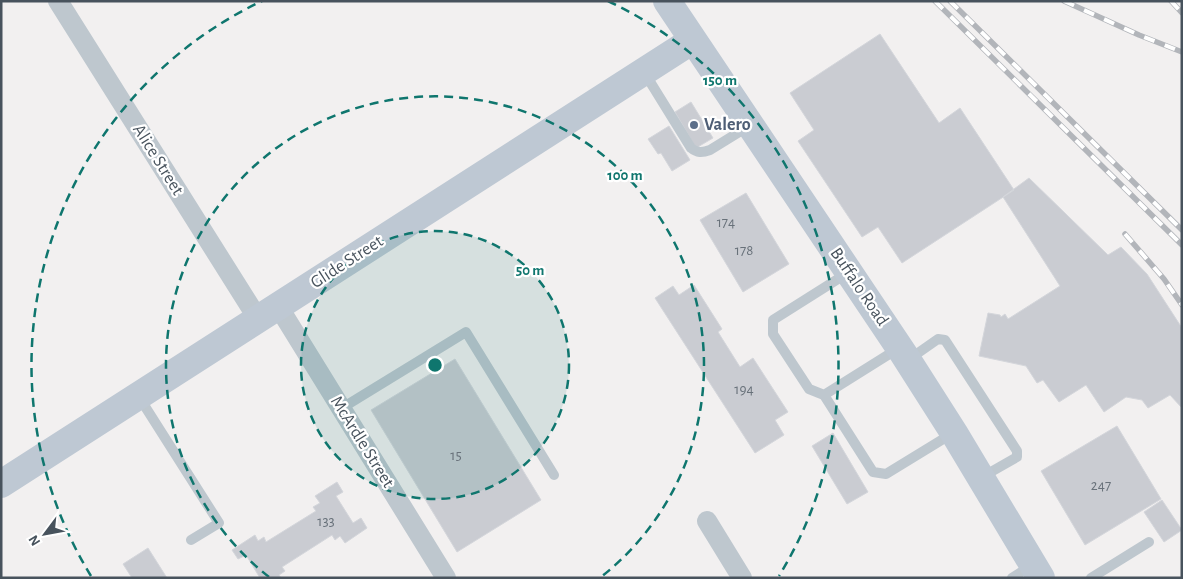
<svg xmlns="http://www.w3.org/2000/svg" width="1183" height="579" viewBox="0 0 1183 579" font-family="'Alegreya Sans',sans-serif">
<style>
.building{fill:#caccd2;stroke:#d4d6db}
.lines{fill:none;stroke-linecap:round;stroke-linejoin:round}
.lane{stroke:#bec7ce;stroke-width:10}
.street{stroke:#bec7ce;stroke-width:20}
.secondary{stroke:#bec8d3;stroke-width:28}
.rail-casing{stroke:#b2b5ba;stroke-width:5.5}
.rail{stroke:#fff;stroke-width:4;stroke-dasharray:11;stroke-linecap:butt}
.ring{fill:none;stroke:#0f766e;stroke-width:2.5;stroke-dasharray:9 6}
.service-dot{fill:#5c6f8a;stroke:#fff;stroke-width:2}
.labels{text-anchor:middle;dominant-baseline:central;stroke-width:4.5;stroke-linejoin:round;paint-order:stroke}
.number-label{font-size:15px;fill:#68717a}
.service-label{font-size:18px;font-weight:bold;fill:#4e5e75;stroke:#fff;text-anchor:start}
.street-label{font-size:18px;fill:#48535d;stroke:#fff}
.centre{fill:#0f766e;stroke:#fff;stroke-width:2.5}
.ring-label{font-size:15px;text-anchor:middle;font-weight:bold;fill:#0f766e;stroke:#fff;stroke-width:4.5;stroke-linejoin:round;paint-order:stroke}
</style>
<rect width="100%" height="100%" fill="#f2f0f0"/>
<path class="building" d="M880,34L939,123L960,108L1014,190L902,263L878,227L862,237L798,141L814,130L790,93Z
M691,102L713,138L696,148L675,112Z
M669,126L690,160L672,171L661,153L658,154L648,139Z
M1029,178L1108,255L1121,247L1147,274L1182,328V408L1170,395L1148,408L1142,400L1126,397L1104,412L1086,385L1059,402L1043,380L1037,383L1026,366L979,356L988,313L1000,315L1001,317L1005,314L1008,319L1060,286L1003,197Z
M746,193L789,264L743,292L700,220Z
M694,285L722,329L718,332L740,367L753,358L788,412L775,420L784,435L755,453L655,298L673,286L679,295Z
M455,359L541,500L457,552L371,410Z
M1117,426L1161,499L1085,545L1041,471Z
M833,433L868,492L847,504L812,446Z
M337,482L343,492L336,496L353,523L361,518L367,528L345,543L340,536L335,540L332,535L282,567L285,571L279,575L281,578H260L246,555L238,559L232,550L255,535L258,541L264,537L266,542L316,511L313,507L320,503L315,496Z
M1162,500L1182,530L1164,542L1144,512Z
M148,548L167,578H132L123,564Z"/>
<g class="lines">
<path class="lane" d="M644,72L691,148C697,153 702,153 710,150L749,126
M849,272L773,320V334L809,389L824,395L873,472L886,474L953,433
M908,360L938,339L945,340L1017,451V457L982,477
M824,395L899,348
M139,397L219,523L191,540
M342,408L466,332L554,475
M1012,578L1032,565
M1091,578L1149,542"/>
<path class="street" d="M58,1L258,319
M278,306L446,578
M707,521L742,578"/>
<path class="secondary" d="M667,1L903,353L954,433L1041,578
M1,484L693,40"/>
<defs>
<path id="rail" d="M935,1L1182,245
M950,1L1182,230
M1064,1L1139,35L1182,52
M1171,1L1182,13
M1125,234L1164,279L1182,305"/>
</defs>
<use href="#rail" class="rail-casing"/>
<use href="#rail" class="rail"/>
</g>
<circle cx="435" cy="365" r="134" fill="#0f766e" fill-opacity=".12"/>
<g class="ring">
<circle cx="435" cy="365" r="134"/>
<path d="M269 577A269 269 0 1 1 601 577"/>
<path d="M91 576A403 403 0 0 1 262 1M608 1A403 403 0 0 1 779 576"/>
</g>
<circle class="service-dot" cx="694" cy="125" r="5"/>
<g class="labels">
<g class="number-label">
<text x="726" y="222">174</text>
<text x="744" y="250">178</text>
<text x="744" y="389">194</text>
<text x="456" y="455">15</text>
<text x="1101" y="485">247</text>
<text x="326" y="521">133</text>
</g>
<g class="service-label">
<text x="704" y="125">Valero</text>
</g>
<g class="street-label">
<text transform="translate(158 160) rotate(58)">Alice Street</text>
<text transform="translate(347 262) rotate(-33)">Glide Street</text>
<text transform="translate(859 287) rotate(56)">Buffalo Road</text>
<text transform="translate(362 442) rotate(58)">McArdle Street</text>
</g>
</g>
<circle cx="435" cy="365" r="8" class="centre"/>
<g class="ring-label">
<text x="720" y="85">150 m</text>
<text x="625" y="180">100 m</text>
<text x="530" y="275">50 m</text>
</g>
<rect width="1183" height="579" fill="none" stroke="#48535d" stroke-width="5"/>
<g transform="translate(45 534) rotate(238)" stroke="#ffffff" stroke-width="4" paint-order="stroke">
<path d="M0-4L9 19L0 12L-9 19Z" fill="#48535d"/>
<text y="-8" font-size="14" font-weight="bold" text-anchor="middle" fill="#48535d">N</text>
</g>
</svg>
